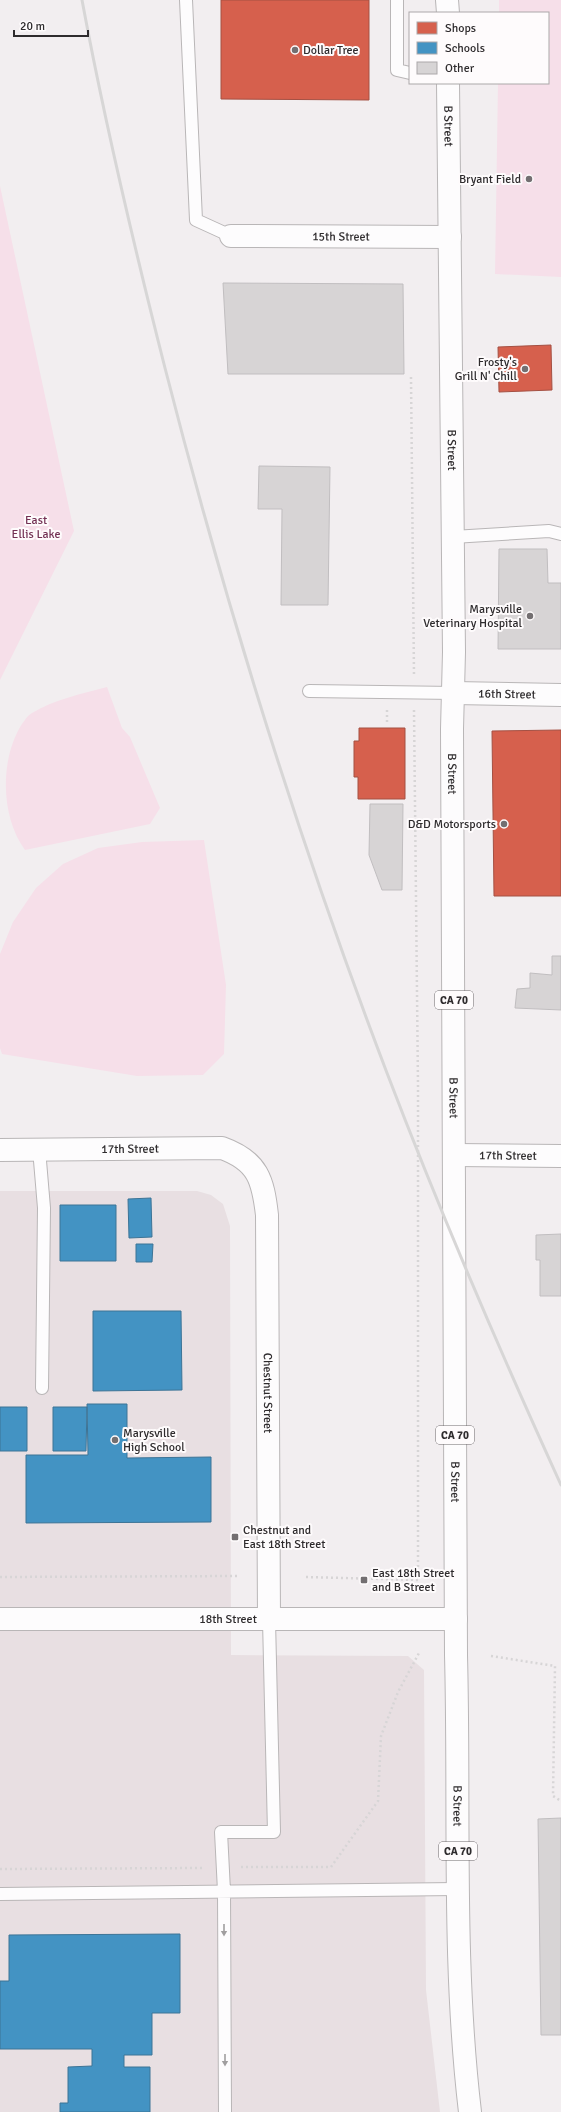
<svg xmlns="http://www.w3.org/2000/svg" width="561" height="2112" viewBox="0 0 561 2112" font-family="Signika,sans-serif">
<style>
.built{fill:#e8dfe2}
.green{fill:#f6dfe9}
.shops{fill:#d6604d;stroke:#a45043}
.schools{fill:#4393c3;stroke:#3d7496}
.building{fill:#d7d4d5;stroke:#c1bec0}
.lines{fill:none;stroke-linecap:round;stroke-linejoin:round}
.lane-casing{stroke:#b9b6b7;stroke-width:14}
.street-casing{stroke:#b9b6b7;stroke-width:24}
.secondary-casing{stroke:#b9b6b7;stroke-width:24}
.highway-casing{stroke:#b9b6b7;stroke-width:24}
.path{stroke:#d7d5d6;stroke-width:2.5;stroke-dasharray:2 3;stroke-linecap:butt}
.lane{stroke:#fdfcfd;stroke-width:12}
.street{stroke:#fdfcfd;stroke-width:22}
.secondary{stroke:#fdfcfd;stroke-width:22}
.highway{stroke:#fdfcfd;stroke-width:22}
.rail{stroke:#d7d6d6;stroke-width:3}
.oneway{fill:#a09e9f}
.poi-dot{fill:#736f71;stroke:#fefbfc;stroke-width:1.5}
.labels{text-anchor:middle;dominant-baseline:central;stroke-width:4;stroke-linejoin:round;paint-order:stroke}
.shield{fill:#fefbfc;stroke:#6c696b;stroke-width:1}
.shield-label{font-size:11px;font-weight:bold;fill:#2e2b2d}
.poi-label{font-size:12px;fill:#2e2b2d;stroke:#fefbfc;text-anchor:start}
.street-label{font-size:12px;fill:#2e2b2d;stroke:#fefbfc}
.park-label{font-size:12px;fill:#733154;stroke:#fefbfc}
</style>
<rect width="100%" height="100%" fill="#f2eef0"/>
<path class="built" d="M0,1191H197L211,1195L223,1204L230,1226L231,1655L408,1656L424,1670L426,1990L440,2112H0Z"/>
<path class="green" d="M499,0H561V277L495,274L498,83H548V13H499Z
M0,186L74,531L0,680Z
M107,687L122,728L130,737L160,808L150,824L25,850C0,816 0,758 22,724C25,720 28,715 32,713C55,699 82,694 107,687Z
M204,840L226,985L224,1054L203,1075L137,1076L2,1054L0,1048V954L13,922L36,888L63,864L98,848L142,842Z"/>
<path class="shops" d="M221,0H369V100L221,99Z
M551,345L552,390L499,392L498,347Z
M359,728H405V799H358V777H354V741H359Z
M561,730V896H494L492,731Z"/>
<path class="schools" d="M151,1198L152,1237L129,1238L128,1199Z
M60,1205H116V1261H60Z
M136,1244H153L152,1262H136Z
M93,1311H181L182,1390L93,1391Z
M87,1404H127V1458L211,1457V1522L26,1523V1455H88Z
M0,1407H27V1451H0Z
M53,1407H87L86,1451H53Z
M180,1934V2013H152V2055H124V2067H150V2112H60V2103H68V2067L92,2066V2049H0V1981H9V1935Z"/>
<path class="building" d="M223,283L403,284L404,374H228Z
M259,466L330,467L328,605H281L282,509H258Z
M499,549H547L548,583H561V649H498Z
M370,804H403L402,890H382L369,855Z
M552,956H561V1010L515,1008L517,989L530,988V973L552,975Z
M561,1234V1296H540V1260H536V1235Z
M561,1818V2035H541L538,1819Z"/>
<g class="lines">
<defs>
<path id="lane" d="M186,0L196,220L231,236
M397,0V70L410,73
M453,537L549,531L561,534
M309,691L454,693
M39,1149L44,1208L42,1388
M0,1894L457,1889
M225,2112L224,1891L221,1832H274L269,1620"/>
<g id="street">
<path id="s1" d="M231,236L450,237"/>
<path id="s2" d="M454,693L561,695"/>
<path id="s3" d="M0,1150L222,1148C258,1161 263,1180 267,1215L269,1620"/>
<path id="s4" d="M455,1155L561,1156"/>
</g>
<g id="secondary">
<path id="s5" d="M0,1619H456"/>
</g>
<g id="highway">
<path d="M447,0L448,13"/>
<path id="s6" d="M448,83L454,652L452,729L456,1655C460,1807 452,1961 470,2112"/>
</g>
</defs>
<use href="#lane" class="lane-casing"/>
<use href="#street" class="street-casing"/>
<use href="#secondary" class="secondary-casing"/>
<use href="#highway" class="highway-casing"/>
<path class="path" d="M411,377L414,675
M387,710V725
M0,1577L238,1576
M306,1577L418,1580V1086L414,710
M491,1656L555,1666L553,1796L561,1801
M241,1867H331L378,1801L381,1736L398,1692L419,1653
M0,1869L204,1868"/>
<use href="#lane" class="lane"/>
<use href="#street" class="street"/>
<use href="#secondary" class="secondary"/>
<use href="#highway" class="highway"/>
<path class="rail" d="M82,0C105,124 134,246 165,368C226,606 299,842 387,1073C440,1212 499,1349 561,1485"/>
</g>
<defs><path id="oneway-solid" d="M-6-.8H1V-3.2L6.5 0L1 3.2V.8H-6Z"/></defs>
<g class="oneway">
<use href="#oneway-solid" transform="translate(224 1930) rotate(90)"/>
<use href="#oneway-solid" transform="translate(225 2060) rotate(90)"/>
</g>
<g class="poi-dot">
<circle cx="295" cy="50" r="4"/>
<circle cx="529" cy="179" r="4"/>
<circle cx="525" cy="369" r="4"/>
<circle cx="530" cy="616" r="4"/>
<circle cx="504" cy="824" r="4"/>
<circle cx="115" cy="1440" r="4"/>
<rect x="231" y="1533" width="8" height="8" rx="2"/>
<rect x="360" y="1576" width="8" height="8" rx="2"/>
</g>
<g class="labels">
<g class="shield">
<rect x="435" y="991" width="38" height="18" rx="3"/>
<rect x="436" y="1426" width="38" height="18" rx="3"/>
<rect x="439" y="1842" width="38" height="18" rx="3"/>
</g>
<g class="shield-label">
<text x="454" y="1000">CA 70</text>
<text x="455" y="1435">CA 70</text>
<text x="458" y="1851">CA 70</text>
</g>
<g class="poi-label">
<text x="303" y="50">Dollar Tree</text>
<text x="521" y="179" text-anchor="end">Bryant Field</text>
<text x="517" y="362" text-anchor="end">Frosty's<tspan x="517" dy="14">Grill N' Chill</tspan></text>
<text x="522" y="609" text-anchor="end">Marysville<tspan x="522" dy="14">Veterinary Hospital</tspan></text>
<text x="496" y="824" text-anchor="end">D&amp;D Motorsports</text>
<text x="123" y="1433">Marysville<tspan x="123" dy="14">High School</tspan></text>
<text x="243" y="1530">Chestnut and<tspan x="243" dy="14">East 18th Street</tspan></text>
<text x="372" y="1573">East 18th Street<tspan x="372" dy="14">and B Street</tspan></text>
</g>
<g class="street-label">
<text stroke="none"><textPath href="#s6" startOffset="43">B Street</textPath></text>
<text stroke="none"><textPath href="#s1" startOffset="110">15th Street</textPath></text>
<text stroke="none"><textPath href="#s6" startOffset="367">B Street</textPath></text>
<text stroke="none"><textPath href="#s2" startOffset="53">16th Street</textPath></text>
<text stroke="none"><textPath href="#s6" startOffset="691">B Street</textPath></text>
<text stroke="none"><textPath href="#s6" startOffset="1015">B Street</textPath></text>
<text stroke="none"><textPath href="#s3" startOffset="130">17th Street</textPath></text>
<text stroke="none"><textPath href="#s4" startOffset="53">17th Street</textPath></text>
<text stroke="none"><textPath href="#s3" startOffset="487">Chestnut Street</textPath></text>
<text stroke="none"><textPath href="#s6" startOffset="1399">B Street</textPath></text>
<text stroke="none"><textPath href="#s5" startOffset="228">18th Street</textPath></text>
<text stroke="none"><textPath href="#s6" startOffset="1723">B Street</textPath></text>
</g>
<g class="park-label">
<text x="36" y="520">East<tspan x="36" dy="14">Ellis Lake</tspan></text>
</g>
</g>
<rect x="409" y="12" width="140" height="72" fill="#fefbfc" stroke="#aba8a9"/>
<rect x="417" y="22" width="20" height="12" fill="#d6604d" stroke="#aba8a9"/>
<text x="445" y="32" font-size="12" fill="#2e2b2d">Shops</text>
<rect x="417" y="42" width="20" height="12" fill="#4393c3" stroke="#aba8a9"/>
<text x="445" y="52" font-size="12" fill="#2e2b2d">Schools</text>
<rect x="417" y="62" width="20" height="12" fill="#d7d4d5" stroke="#aba8a9"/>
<text x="445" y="72" font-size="12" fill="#2e2b2d">Other</text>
<path d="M14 30v6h74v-6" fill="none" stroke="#2e2b2d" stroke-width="2"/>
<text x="20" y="30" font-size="12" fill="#2e2b2d" stroke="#fefbfc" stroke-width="3" paint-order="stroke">20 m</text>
</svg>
